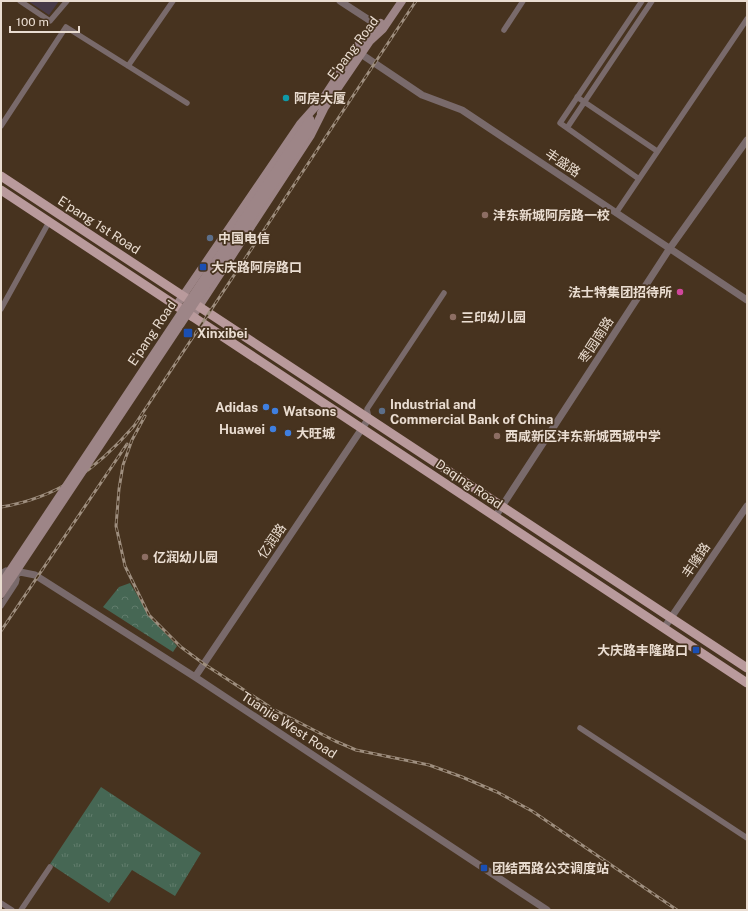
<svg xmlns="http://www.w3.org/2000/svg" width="748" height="911" viewBox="0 0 748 911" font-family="'Public Sans','Noto Sans SC',sans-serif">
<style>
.commercial{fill:#483a48}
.grass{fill:url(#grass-tufts)}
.park{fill:url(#park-crowns)}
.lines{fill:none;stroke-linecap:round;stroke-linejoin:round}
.minor{stroke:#796a6b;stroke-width:5.5}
.tertiary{stroke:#796a6b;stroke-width:7}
.secondary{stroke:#9d8587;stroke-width:8}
.primary{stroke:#b99a9c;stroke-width:9}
.rail-casing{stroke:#9e8e7e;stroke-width:3}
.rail{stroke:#47331f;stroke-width:1.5;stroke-dasharray:4.5;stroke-linecap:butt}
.secondary-bridge{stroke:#9d8587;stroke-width:8}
.culture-dot{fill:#0f9aa8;stroke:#47331f;stroke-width:1.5}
.education-dot{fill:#8d6e63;stroke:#47331f;stroke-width:1.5}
.service-dot{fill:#5c6f8a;stroke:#47331f;stroke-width:1.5}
.transit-dot{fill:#1a4fb4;stroke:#47331f;stroke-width:1.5}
.hotel-dot{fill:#d1479c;stroke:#47331f;stroke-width:1.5}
.shop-dot{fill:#3f7fe0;stroke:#47331f;stroke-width:1.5}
.labels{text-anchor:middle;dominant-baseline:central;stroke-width:3.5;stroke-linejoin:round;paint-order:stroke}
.street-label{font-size:13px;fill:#eaddd1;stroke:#47331f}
.poi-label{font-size:13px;font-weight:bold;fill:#eaddd1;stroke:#47331f;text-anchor:start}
</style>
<defs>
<pattern id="grass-tufts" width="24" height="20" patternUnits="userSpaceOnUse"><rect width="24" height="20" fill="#466754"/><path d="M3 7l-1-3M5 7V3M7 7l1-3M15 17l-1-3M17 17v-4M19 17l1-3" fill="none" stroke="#617c6c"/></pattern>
<pattern id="park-crowns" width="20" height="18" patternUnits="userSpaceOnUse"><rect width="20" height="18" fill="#466754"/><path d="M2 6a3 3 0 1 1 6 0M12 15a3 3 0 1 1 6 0" fill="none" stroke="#617c6c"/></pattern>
</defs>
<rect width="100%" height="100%" fill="#47331f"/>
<path class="commercial" d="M28,1H59L49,15Z"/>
<path class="grass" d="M101,787L201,853L175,896L132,870L109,903L50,864Z"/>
<path class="park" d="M130,583L151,618L177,646L173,652L103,607L119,587Z"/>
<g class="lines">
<path class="minor" d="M20,1L50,21L67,1
M504,30L523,1
M128,66L173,1
M577,97L657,151
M1,126L66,27L187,103
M567,128L652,1
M639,179L560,123L642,1
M616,213L747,19
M1,309L49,222
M369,418L367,409L444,293
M1,573L6,570L12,573L17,579L16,583L1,606
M580,728L747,838
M1,903L12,910
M21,910L50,867"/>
<path class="tertiary" d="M340,1L383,29
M361,54L422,95L462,110L747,300
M495,517L670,248L747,140
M14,576L20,572L35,575L195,677L547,910
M664,628L747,506
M195,677L369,418"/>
<path class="secondary" d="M322,100L364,36L379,27L381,23
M321,113L370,41L383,29L402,1
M176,306L300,124L325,96
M192,317L311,135L324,109"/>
<path class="primary" d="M1,176L747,668
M1,190L747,683"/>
<defs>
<path id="rail" d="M145,416L132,440L123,465L119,489L116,526L125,566L149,615L181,647L204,664L273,709L335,741L356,750L429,765L462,777L497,792L532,811L677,910
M1,507C57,498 97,469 134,426L416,1
M1,631L127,444"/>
</defs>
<use href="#rail" class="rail-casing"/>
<use href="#rail" class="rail"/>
<path class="secondary-bridge" d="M1,584L310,119
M1,594L314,124"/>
</g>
<circle class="culture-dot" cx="286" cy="98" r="4"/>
<g class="education-dot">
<circle cx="485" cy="215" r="4"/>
<circle cx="453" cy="317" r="4"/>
<circle cx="497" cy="436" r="4"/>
<circle cx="145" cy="557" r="4"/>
</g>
<g class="service-dot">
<circle cx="210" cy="238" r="4"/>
<circle cx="382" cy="411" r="4"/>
</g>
<g class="transit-dot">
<rect x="199" y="263" width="8" height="8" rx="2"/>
<rect x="183" y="328" width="10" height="10" rx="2"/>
<rect x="692" y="646" width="8" height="8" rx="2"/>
<rect x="480" y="864" width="8" height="8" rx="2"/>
</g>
<circle class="hotel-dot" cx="680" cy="292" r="4"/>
<g class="shop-dot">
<circle cx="266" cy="407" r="4"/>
<circle cx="275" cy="411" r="4"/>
<circle cx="273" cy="429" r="4"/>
<circle cx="288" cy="433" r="4"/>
</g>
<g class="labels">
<g class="street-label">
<text transform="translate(353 48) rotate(-53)">E'pang Road</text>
<text transform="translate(563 163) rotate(34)">丰盛路</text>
<text transform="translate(99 225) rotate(33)">E'pang 1st Road</text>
<text transform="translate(152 333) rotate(-56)">E'pang Road</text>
<text transform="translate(596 340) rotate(-57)">枣园南路</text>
<text transform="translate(469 484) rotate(34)">Daqing Road</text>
<text transform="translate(272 541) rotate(-56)">亿润路</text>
<text transform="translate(696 560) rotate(-56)">丰隆路</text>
<text transform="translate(289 725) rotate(33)">Tuanjie West Road</text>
</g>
<g class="poi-label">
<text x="294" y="98">阿房大厦</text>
<text x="493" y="215">沣东新城阿房路一校</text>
<text x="218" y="238">中国电信</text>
<text x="211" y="267">大庆路阿房路口</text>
<text x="672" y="292" text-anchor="end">法士特集团招待所</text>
<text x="461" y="317">三印幼儿园</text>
<text x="197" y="333">Xinxibei</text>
<text x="390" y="404">Industrial and<tspan x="390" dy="15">Commercial Bank of China</tspan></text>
<text x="258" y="407" text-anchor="end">Adidas</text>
<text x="283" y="411">Watsons</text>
<text x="265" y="429" text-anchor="end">Huawei</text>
<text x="296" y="433">大旺城</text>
<text x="505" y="436">西咸新区沣东新城西城中学</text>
<text x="153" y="557">亿润幼儿园</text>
<text x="688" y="650" text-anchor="end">大庆路丰隆路口</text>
<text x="492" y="868">团结西路公交调度站</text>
</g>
</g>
<rect width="748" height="911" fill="none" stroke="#eaddd1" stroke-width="4"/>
<path d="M10 26v6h69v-6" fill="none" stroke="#eaddd1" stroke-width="2"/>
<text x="16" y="26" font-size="12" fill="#eaddd1" stroke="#47331f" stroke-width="3" paint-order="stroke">100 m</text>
</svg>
